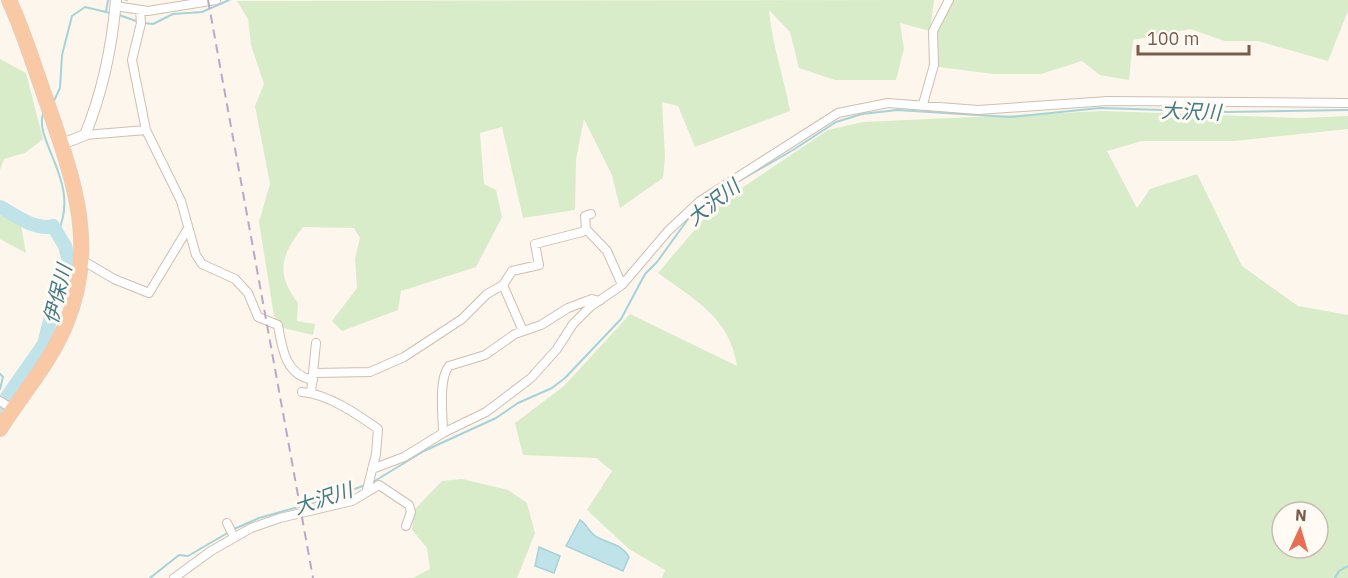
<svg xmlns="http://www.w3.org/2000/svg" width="1348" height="578" viewBox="0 0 1348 578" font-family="'IBM Plex Sans','Noto Sans JP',sans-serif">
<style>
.green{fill:#d8ecc9;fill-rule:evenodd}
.water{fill:#bfe3e8;stroke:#a5d3da;stroke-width:1.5}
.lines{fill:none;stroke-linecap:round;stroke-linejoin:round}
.stream{stroke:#a5d3da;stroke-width:2}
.river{stroke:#bfe3e8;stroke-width:14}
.minor-casing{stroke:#d1beb0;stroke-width:10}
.tertiary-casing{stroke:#d1beb0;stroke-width:12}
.trunk-casing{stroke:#dad1cd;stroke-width:16}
.minor{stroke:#fff;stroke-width:8}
.tertiary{stroke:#fff;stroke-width:10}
.trunk{stroke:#f9c8a4;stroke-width:15}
.rail{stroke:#b9a8c9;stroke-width:2;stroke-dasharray:9 6;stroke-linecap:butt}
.labels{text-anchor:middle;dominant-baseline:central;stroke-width:6;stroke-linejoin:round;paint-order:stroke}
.water-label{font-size:20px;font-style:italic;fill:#437c86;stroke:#fffaf3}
</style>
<rect width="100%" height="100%" fill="#fdf6ec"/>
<path class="green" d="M934,0L930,31L900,23L904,49L896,80H835L799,68L790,32L769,10C772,45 784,77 790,111L695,147L678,106L662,102L665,156L663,178L620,208L612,175L584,119L576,159L575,210L523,218L502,127L480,133L484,184L496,190L502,217L476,267L401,291L398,310L342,331L332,321L357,288L355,258L360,238L354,228L303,227C281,255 275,273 298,303L297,321L315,324L313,335L283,328L274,316L259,222L270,184L255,106L264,84L251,45L248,19L237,1Z
M953,0H1348V11L1328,61L1258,41H1225L1190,29L1133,40L1129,80L1100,75L1082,61L1041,74H993L939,67L935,31Z
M0,59L26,73L43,139L25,153L4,159L0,170Z
M1104,111L1301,118L1348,116V129L1234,141H1142L1107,151L1137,208L1150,189L1197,174L1242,266L1298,306L1348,315V578H662L665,570L629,549L587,510L612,471L596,458L523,455L515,423L564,386L630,314L737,366C730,318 695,300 658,273L715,206L828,130L863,122ZM1282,512H1318V548H1282Z
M0,215L21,225L26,253L0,239Z
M462,479L508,490L527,503L535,533L517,578H413L430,569L427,548L412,530L415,509L442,481Z"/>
<path class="water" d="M580,520C587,524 589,533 597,537C609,544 622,544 629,557L623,571L566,546Z
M539,547L560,556L554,573L535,566Z"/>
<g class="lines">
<path class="stream" d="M126,0H127
M106,12L108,0
M119,15L139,22
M144,23L153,24L173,14L202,12L229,0
M53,103L60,88L62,55L72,16L85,7L110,13
M43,114C34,142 81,182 58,232
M0,374L3,377L0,389
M373,482L424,451L496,418L518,403L552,388L565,378L621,319L645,274L657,262L688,219L739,181L793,150L836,122L862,114L897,110L1010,117L1100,108L1228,112L1348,110
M234,529L259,518L337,496L365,485
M150,578L179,555L188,556L229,532
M1335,578L1339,571L1348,566"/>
<path class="river" d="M0,207C15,215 35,231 53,226L65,246L69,261L65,286L57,293L44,344L0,407"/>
<defs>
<path id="minor" d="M115,6L148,11L216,0
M140,10L141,23L132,60L146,130L181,201L196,255L202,264L235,279L248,293L258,317L278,325C282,348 285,375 313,380
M923,104L934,65L933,31L949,0
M85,135L146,130
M586,229L607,251L622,285
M82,260L114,279L149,293L187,230
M503,285L512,271L539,265L535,244L582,232L586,229L585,216L591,214
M314,373L370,372L404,357L462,319L487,294L503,285L523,331
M302,392C328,394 357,414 378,429L376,454L367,490
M311,393L316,343
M0,401L14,410
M443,433C443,417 438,379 449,366L485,355L515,334L541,325L568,308L592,299L599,301L602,299
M372,469L404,457L443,433L486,412L506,397L531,378L557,349L573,324L590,307L622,285L668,231L700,201L838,113L888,103L978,110L1108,101L1348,103
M227,523L234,537
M174,578L211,551L251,528L280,518L352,501L379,485L409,505L411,512L406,526"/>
<path id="tertiary" d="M62,144L85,135C103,91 112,47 116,0"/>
<path id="trunk" d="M0,429C22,394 50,363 66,324C100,242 71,173 44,94C33,63 23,30 9,0"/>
</defs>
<use href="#minor" class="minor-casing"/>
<use href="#tertiary" class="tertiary-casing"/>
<use href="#trunk" class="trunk-casing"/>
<use href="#minor" class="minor"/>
<use href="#tertiary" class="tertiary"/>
<use href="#trunk" class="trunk"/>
<path class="rail" d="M208,0L313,578"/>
</g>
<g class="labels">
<g class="water-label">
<text transform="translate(1191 111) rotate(2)">大沢川</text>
<text transform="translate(713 202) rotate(-38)">大沢川</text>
<text transform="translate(57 294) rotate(-76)">伊保川</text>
<text transform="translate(323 498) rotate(-18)">大沢川</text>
</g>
</g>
<g transform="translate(1300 530) rotate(4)"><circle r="28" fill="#fffaf3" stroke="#cabbb1" stroke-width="1.5"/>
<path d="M0-4.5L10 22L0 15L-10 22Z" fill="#e76f51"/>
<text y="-9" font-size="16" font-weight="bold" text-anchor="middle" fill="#7a5c4d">N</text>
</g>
<path d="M1138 45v9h111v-9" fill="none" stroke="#7a5c4d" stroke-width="3"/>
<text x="1147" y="45" font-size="18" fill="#7a5c4d" stroke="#fffaf3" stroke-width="4.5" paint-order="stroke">100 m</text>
</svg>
